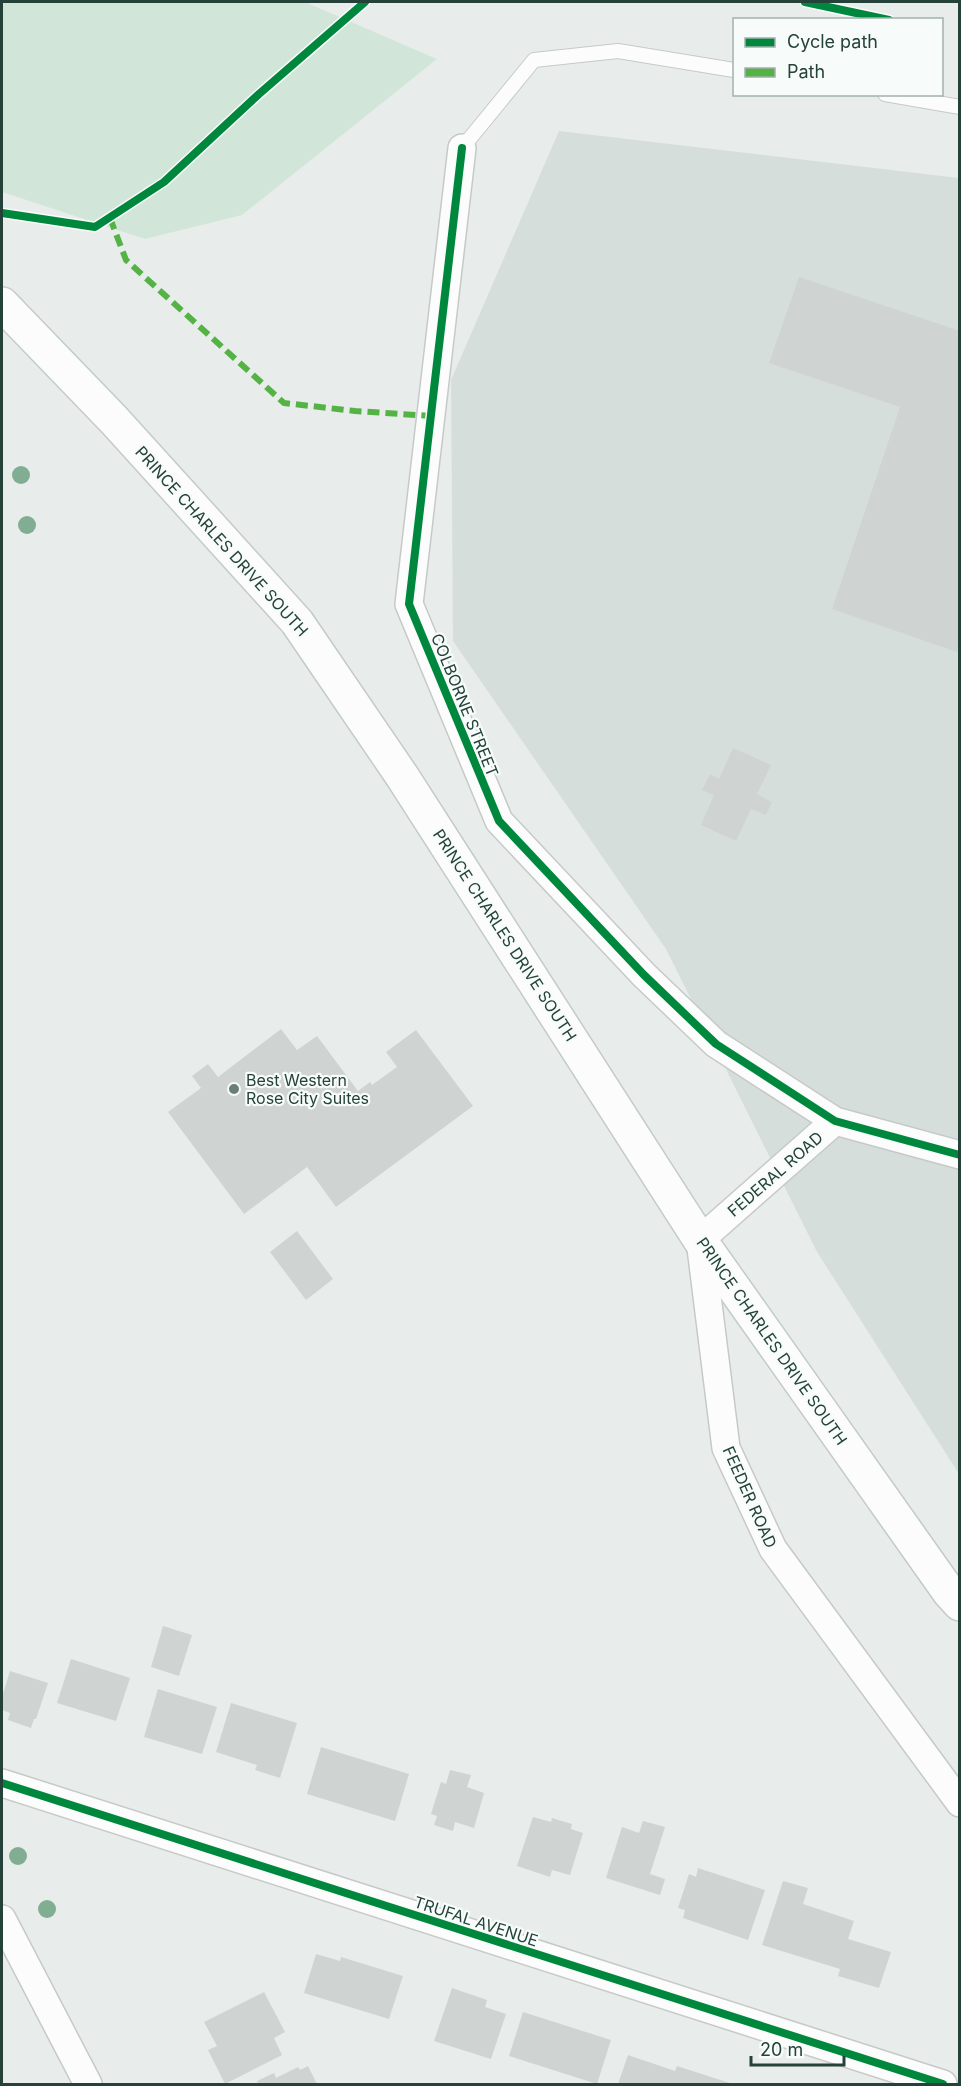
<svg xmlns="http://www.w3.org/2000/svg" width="961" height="2086" viewBox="0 0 961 2086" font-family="Inter,sans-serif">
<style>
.built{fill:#d6dedb}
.green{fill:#d1e6d8}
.building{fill:#cfd4d2}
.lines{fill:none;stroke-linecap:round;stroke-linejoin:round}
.service-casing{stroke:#c5cac8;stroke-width:16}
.minor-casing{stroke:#c5cac8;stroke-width:30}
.secondary-casing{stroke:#c3cbc8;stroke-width:36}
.service{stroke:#fcfcfc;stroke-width:14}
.minor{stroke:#fcfcfc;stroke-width:27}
.secondary{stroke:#fcfcfc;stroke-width:33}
.quiet{stroke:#55b346;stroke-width:6;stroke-dasharray:12 6;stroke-linecap:butt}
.cycleway-casing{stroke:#f7fbf9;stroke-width:11}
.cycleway{stroke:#00873e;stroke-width:8}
.tree{fill:#81ae93}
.poi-dot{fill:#697e78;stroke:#f7fbf9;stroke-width:2}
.labels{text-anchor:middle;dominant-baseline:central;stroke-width:4.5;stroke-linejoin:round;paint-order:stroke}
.street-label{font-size:16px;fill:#24423a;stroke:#f7fbf9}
.poi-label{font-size:16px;fill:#24423a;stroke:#f7fbf9;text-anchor:start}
</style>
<rect width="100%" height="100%" fill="#e8edeb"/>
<path class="built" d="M559,131L959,178V1474L817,1252L666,949L453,641L451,380Z"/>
<path class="green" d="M2,2H305L437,59L242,215L145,239L2,192Z"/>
<path class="building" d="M799,277L960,331V643L957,652L832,609L900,407L769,363Z
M733,748L771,765L757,794L772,802L766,815L751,809L736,841L701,825L714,795L702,790L710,774L719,779Z
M281,1029L297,1050L317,1036L358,1091L370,1082L372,1085L397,1067L386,1052L416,1030L473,1106L336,1207L307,1167L244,1214L168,1112L201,1088L192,1076L208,1064L218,1077Z
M297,1231L333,1279L306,1300L270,1252Z
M163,1626L192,1635L179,1676L151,1667Z
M71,1659L130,1678L116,1721L57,1703Z
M10,1671L48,1683L36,1719H34L31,1728L8,1720L10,1713L2,1710V1697Z
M158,1689L217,1707L202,1754L144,1737Z
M231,1703L297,1723L280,1778L255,1770L257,1765L216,1752Z
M321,1747L409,1774L395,1821L307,1794Z
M450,1770L471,1775L467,1787L484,1793L474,1828L455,1822L453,1831L434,1825L437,1816L431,1814L441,1782L446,1784Z
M533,1817L551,1822L552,1818L572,1824L571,1829L583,1833L570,1875L552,1870L550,1877L517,1866Z
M643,1821L665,1827L650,1874L665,1879L660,1895L606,1878L622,1827L639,1833Z
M698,1868L765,1890L748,1940L683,1918L685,1910L678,1908L689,1874L696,1877Z
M783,1881L808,1888L803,1904L854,1921L848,1939L891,1952L879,1988L838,1976L840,1969L762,1945Z
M316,1954L340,1961L341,1957L403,1976L389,2019L304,1993Z
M452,1988L487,2000L485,2007L506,2014L491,2059L434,2041Z
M264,1992L285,2032L274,2038L282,2055L225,2084L208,2050L217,2046L204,2022Z
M523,2012L611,2040L597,2084L509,2056Z
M628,2055L675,2071L677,2066L733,2084H618Z
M308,2066L317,2084H258L257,2081L274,2073L276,2078L298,2067L300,2070Z"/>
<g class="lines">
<defs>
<path id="service" d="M885,94L960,107
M462,148L534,60L618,51L734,70"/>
<path id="minor" d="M462,148L409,604L499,821L644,975L716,1044L835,1121L960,1155
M835,1121L700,1240L726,1448L773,1549L960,1803
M2,1783L943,2084
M2,1919L88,2084"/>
<path id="secondary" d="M2,304L114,420L297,622L402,776L700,1240L949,1592L960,1604"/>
</defs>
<use href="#service" class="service-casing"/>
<use href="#minor" class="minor-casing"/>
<use href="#secondary" class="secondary-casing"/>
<use href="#service" class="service"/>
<use href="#minor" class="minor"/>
<use href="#secondary" class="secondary"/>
<path class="quiet" d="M110,218L126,260L284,403L355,411L431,416"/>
<defs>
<path id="cycleway" d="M805,2L889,20
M462,148L409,604L499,821L644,975L716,1044L835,1121L960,1155
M2,213L95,227L164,182L259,94L365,2
M2,1783L943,2084"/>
</defs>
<use href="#cycleway" class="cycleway-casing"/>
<use href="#cycleway" class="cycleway"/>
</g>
<g class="tree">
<circle cx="21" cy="475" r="9"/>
<circle cx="27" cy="525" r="9"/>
<circle cx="18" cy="1856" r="9"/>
<circle cx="47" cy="1909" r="9"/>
</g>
<circle class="poi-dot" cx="234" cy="1089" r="6"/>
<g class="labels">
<g class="street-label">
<text transform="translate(222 541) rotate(48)">PRINCE CHARLES DRIVE SOUTH</text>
<text transform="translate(465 705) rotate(68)">COLBORNE STREET</text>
<text transform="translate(505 935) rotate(57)">PRINCE CHARLES DRIVE SOUTH</text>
<text transform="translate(775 1174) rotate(-41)">FEDERAL ROAD</text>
<text transform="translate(772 1341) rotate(55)">PRINCE CHARLES DRIVE SOUTH</text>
<text transform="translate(750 1497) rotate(66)">FEEDER ROAD</text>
<text transform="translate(476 1921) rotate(18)">TRUFAL AVENUE</text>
</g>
<g class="poi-label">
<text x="246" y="1080">Best Western<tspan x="246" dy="18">Rose City Suites</tspan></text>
</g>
</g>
<rect width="961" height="2086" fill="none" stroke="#24423a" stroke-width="6"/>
<rect x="733" y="18" width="210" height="78" fill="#f7fbf9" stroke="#a3b1ad" stroke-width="1.5"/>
<rect x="745" y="38" width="30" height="9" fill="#00873e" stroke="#a3b1ad" stroke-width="1.5"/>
<text x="787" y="48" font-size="18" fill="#24423a">Cycle path</text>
<rect x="745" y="68" width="30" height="9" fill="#55b346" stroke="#a3b1ad" stroke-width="1.5"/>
<text x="787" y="78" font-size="18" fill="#24423a">Path</text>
<path d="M751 2056v9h93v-9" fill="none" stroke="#24423a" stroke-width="3"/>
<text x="760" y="2056" font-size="18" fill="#24423a" stroke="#f7fbf9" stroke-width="4.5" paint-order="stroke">20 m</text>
</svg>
